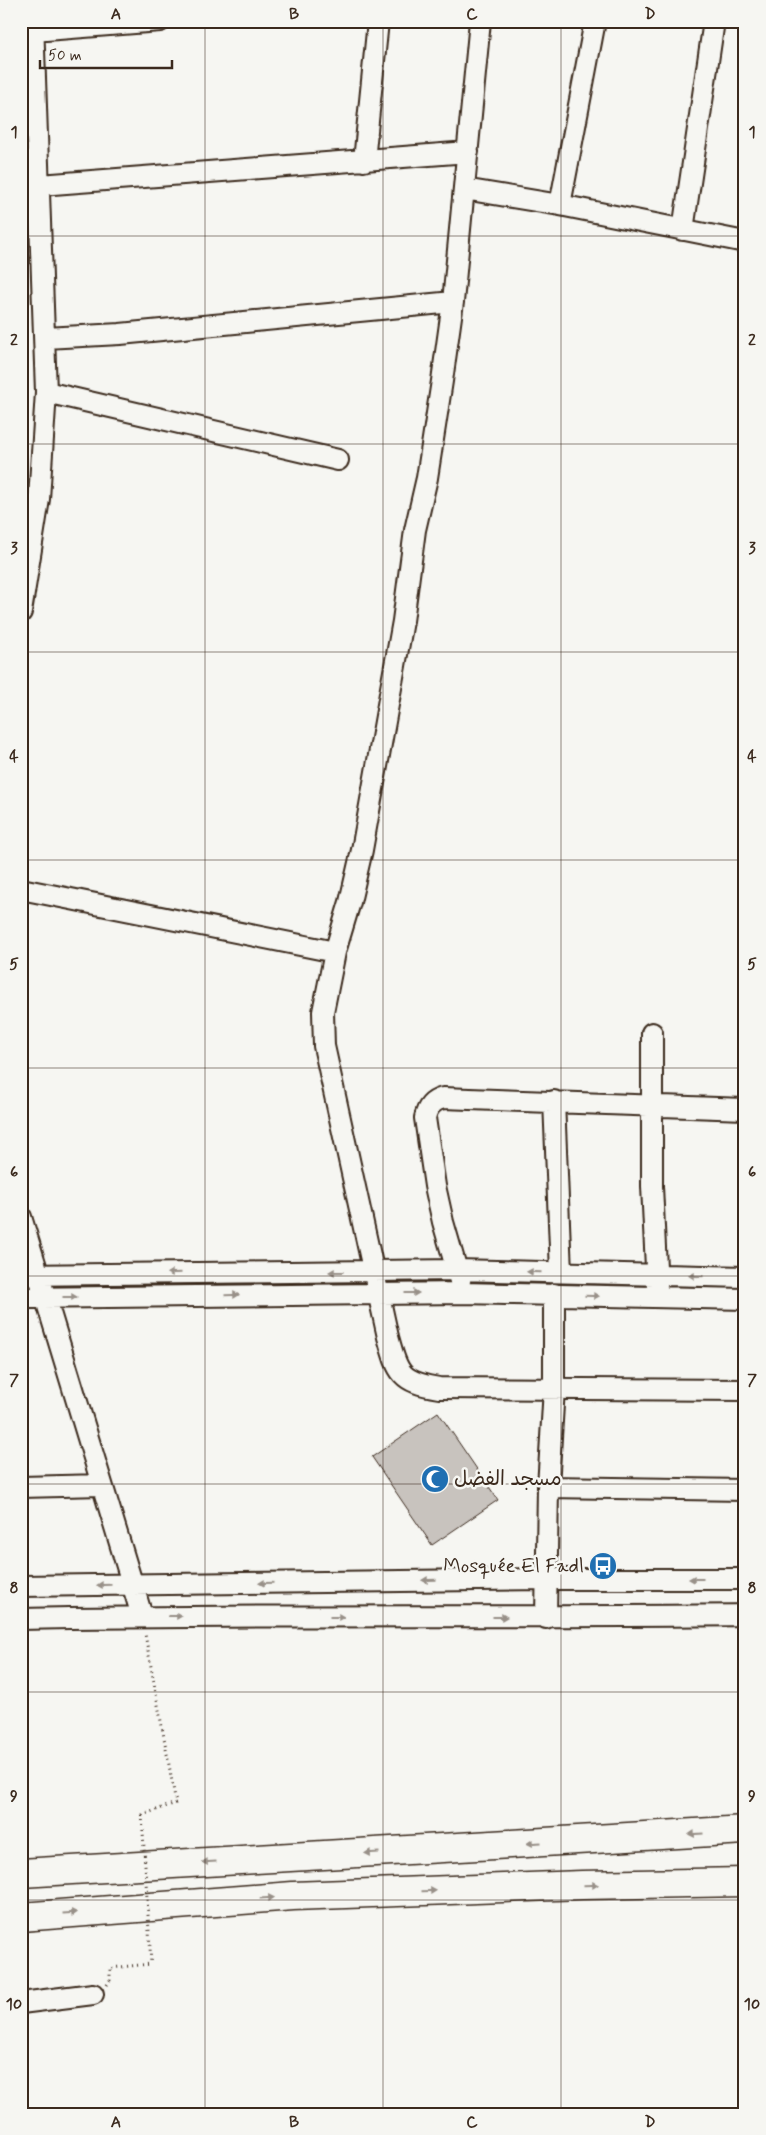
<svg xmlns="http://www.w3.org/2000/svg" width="766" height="2135" viewBox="0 0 766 2135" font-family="Mynerve,'Playpen Sans Arabic',sans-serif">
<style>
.building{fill:#c8c3be;stroke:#3b2a1e}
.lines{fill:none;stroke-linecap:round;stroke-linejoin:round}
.minor-casing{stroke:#3b2a1e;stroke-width:24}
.highway-casing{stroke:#3b2a1e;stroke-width:31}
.path{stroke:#3b2a1e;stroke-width:3;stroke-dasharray:1 4;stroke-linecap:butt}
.minor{stroke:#f6f6f2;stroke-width:20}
.highway{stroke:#f6f6f2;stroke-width:28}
.path-bridge{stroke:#3b2a1e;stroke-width:3;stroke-dasharray:1 4;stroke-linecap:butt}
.oneway{fill:#989088}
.grid{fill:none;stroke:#3b2a1e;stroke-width:1;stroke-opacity:0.55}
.labels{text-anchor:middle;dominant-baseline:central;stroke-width:5;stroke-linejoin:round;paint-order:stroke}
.poi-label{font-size:20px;fill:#3b2a1e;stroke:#f6f6f2;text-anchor:start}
.neatline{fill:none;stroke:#3b2a1e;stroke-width:2}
.grid-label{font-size:16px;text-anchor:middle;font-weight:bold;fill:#3b2a1e}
</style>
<rect width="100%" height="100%" fill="#f6f6f2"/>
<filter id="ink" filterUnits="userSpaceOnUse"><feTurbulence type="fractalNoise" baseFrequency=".02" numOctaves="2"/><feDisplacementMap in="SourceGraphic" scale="10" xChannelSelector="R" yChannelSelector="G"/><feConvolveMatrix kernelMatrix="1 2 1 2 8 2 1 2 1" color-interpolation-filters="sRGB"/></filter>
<g filter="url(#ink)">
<path class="building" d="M438,1412L498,1500L432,1545L372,1457Z"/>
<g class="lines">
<defs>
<path id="minor" d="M480,21L453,302L442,381L427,478L415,530L403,621L362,850L350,902L335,952L323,1012L324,1046L388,1337C398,1373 400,1382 439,1388L745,1390
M33,31L160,21
M364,161L378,21
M40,185L468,152
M464,189L560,205L595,21
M560,205L745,242
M683,230L714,21
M45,338L120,334L453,302
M46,392L338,460
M21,612L39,499L46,392L33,21
M21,889L335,952
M652,1033V1186L657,1288
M554,1101L561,1272
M21,1217L142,1616
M21,1275L457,1270L745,1277
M460,1281L443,1222L435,1186L425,1118C427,1107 432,1101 443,1098L745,1109
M21,1298L463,1293L745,1299
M21,1487L102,1485
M548,1487L745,1490
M21,1586L546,1579H745
M546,1618L548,1487L554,1388V1294
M21,1619C262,1614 504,1618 745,1615
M21,2003L93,1994"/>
<path id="highway" d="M21,1873L745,1830
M21,1917L293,1896L582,1885L745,1882"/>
</defs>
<use href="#minor" class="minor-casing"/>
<use href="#highway" class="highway-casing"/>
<path class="path" d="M142,1815L176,1803L145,1634
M107,1985L110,1980V1968L151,1964"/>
<use href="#minor" class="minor"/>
<use href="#highway" class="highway"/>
<path class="path-bridge" d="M142,1815L151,1964"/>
</g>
<defs><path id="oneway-solid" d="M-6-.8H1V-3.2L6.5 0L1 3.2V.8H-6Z" transform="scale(1.25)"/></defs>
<g class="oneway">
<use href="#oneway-solid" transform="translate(336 1272) rotate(180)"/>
<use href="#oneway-solid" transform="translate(534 1272) rotate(-179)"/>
<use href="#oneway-solid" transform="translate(174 1273) rotate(179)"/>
<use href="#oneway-solid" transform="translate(696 1276) rotate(-179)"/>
<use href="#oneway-solid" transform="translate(412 1293)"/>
<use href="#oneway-solid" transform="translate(232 1295) rotate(-1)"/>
<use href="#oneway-solid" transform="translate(592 1296) rotate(2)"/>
<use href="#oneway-solid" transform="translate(70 1297)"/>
<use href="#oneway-solid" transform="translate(696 1579) rotate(180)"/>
<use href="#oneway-solid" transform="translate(429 1580) rotate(179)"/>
<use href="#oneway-solid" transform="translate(266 1583) rotate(179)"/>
<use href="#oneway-solid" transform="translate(104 1585) rotate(179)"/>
<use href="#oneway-solid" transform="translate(175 1616)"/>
<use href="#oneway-solid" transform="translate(337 1617)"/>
<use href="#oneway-solid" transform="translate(500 1617)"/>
<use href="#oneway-solid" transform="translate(696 1834) rotate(176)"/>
<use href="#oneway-solid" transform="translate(534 1843) rotate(177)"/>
<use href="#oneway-solid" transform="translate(372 1853) rotate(177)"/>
<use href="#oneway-solid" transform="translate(209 1862) rotate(177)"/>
<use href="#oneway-solid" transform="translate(591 1885) rotate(-1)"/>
<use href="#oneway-solid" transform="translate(429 1891) rotate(-2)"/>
<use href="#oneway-solid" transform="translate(267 1898) rotate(-4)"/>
<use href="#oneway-solid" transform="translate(70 1913) rotate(-4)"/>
</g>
</g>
<path class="grid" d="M205,21V2114M383,21V2114M561,21V2114M21,236H745M21,444H745M21,652H745M21,860H745M21,1068H745M21,1276H745M21,1484H745M21,1692H745M21,1900H745"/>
<defs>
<symbol id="mosque-disc" viewBox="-11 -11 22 22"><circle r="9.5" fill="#1f6fb2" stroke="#f6f6f2"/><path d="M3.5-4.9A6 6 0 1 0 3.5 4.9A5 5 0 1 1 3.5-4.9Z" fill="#fff"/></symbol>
<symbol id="bus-disc" viewBox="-11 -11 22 22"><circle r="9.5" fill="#1f6fb2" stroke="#f6f6f2"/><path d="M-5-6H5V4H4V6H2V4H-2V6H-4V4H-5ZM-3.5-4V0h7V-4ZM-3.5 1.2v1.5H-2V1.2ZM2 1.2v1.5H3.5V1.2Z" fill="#fff"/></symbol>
</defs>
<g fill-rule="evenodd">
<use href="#mosque-disc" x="419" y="1463" width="32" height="32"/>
<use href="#bus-disc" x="587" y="1550" width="32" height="32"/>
</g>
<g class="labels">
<g class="poi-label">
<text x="454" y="1479">مسجد الفضل</text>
<text x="584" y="1566" text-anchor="end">Mosquée El Fadl</text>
</g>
</g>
<rect width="766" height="2135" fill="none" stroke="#f6f6f2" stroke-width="55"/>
<path d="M40 60v8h132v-8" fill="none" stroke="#3b2a1e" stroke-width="2.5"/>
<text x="48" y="60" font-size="15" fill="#3b2a1e" stroke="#f6f6f2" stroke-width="4" paint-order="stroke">50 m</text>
<rect x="28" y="28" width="710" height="2080" class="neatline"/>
<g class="grid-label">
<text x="116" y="19">A</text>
<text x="294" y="19">B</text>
<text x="472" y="19">C</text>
<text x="650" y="19">D</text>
<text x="14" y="137">1</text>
<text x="752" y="137">1</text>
<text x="14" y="345">2</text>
<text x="752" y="345">2</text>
<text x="14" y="553">3</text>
<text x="752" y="553">3</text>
<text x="14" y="761">4</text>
<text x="752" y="761">4</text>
<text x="14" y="969">5</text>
<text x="752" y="969">5</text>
<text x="14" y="1177">6</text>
<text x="752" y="1177">6</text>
<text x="14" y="1385">7</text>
<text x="752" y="1385">7</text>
<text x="14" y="1593">8</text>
<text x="752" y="1593">8</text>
<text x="14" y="1801">9</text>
<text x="752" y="1801">9</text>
<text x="14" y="2009">10</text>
<text x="752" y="2009">10</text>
<text x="116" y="2127">A</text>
<text x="294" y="2127">B</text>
<text x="472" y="2127">C</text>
<text x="650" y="2127">D</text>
</g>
</svg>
